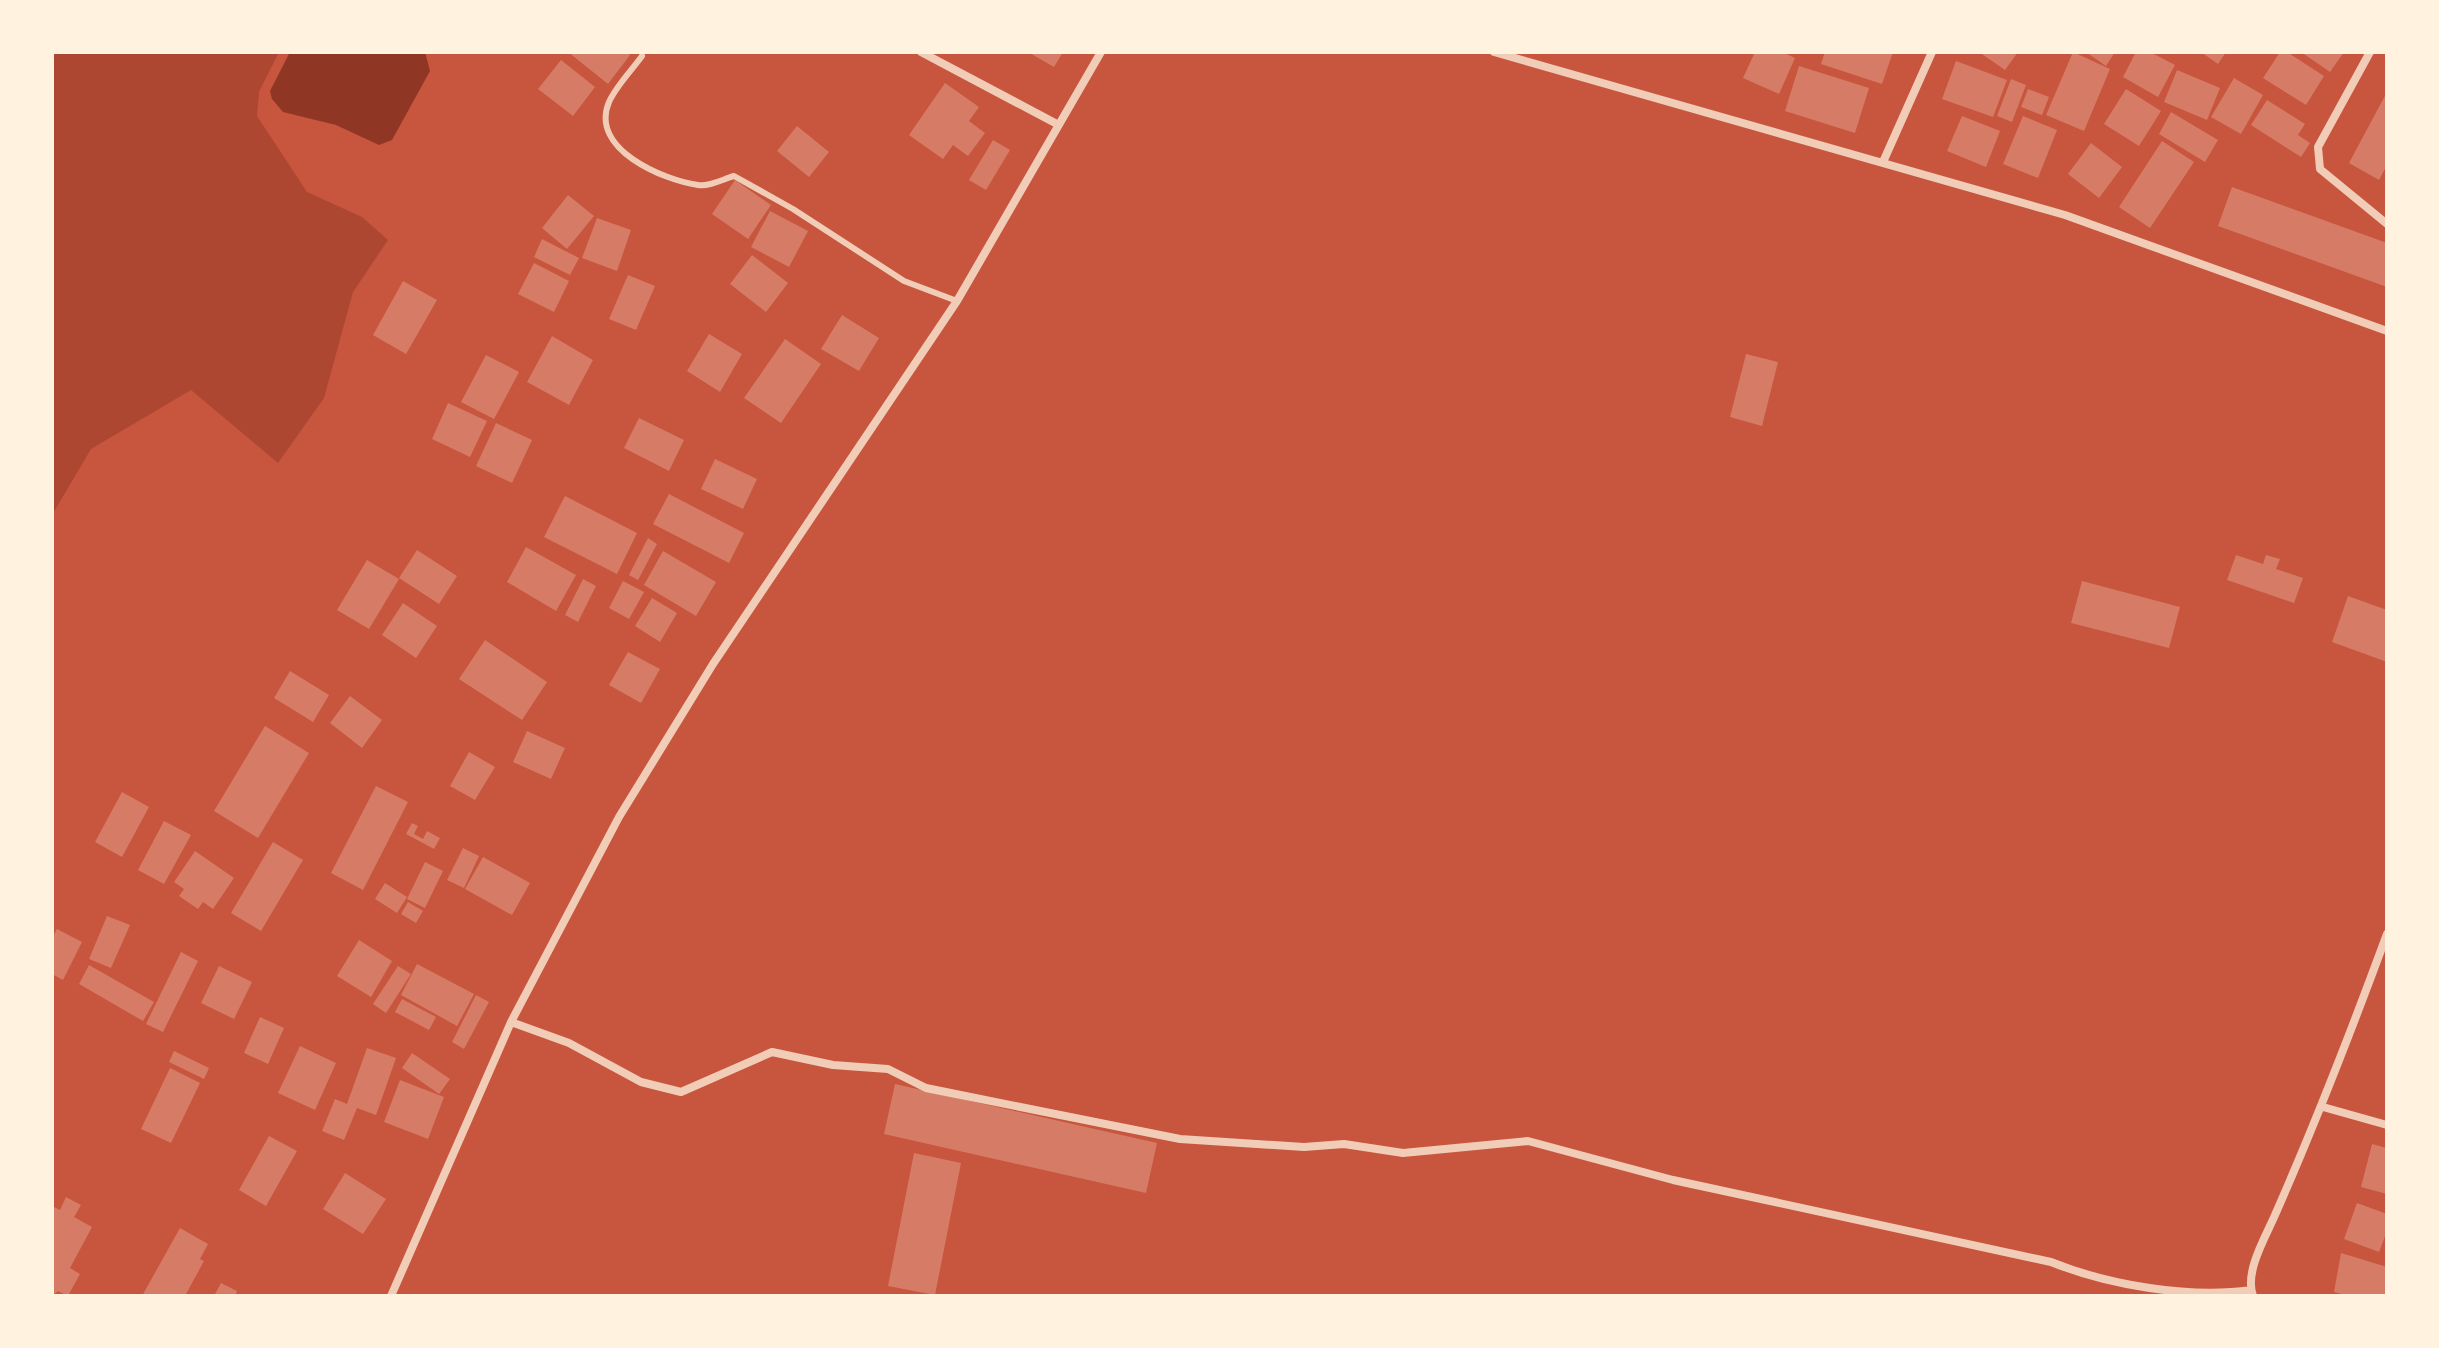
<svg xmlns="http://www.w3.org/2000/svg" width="2439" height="1348" viewBox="0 0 2439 1348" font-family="'Roboto Condensed',sans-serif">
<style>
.green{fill:#ae4732}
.water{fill:#8f3625}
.building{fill:#d67c66}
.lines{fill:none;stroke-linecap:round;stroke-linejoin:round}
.service{stroke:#f1ccb7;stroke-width:6}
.minor{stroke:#f1ccb7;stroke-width:8}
</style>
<rect width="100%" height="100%" fill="#c8553d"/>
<path class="green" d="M52,52H279L259,92L257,116L307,192L362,217L388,240L353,292L324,398L278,463L191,390L91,449L52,515Z"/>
<path class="water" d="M290,52H425L430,71L392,140L379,145L336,125L283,112L272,99L270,91Z"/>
<path class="building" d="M568,52H626L630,55L608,84Z
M1028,52H1063L1054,67Z
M1755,52H1782L1795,58L1779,94L1743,78Z
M1825,52H1893L1882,84L1821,64Z
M1979,52H2018L2005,70Z
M2073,52L2110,69L2084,131L2046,115Z
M2086,52H2115L2106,66Z
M2136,52H2150L2175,65L2158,97L2123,77Z
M2201,52H2226L2218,64Z
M2280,52H2287L2324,76L2306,105L2263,78Z
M2301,52H2344L2330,72Z
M561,60L595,87L573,116L538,89Z
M1956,61L2007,80L1993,117L1942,99Z
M1799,66L1869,88L1855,133L1785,111Z
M2177,70L2220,88L2207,120L2164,102Z
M2234,78L2263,95L2241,134L2211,117Z
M2011,79L2026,85L2012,122L1997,116Z
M945,83L979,107L969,121L985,133L968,156L953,145L943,159L909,135Z
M2028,89L2049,97L2042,115L2021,107Z
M2126,89L2161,111L2139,146L2104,124Z
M2387,92V165L2379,180L2349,163Z
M2267,100L2305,124L2298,135L2310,143L2301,157L2251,125Z
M2171,112L2218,140L2205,162L2159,134Z
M1962,116L2000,131L1986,167L1947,151Z
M2023,116L2057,130L2038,178L2003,164Z
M797,126L829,152L809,177L777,151Z
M993,140L1010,150L986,190L969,180Z
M2162,141L2194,162L2150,228L2119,207Z
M2091,143L2122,167L2099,198L2068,174Z
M735,180L771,205L748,239L712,214Z
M2232,187L2387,243V287L2218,226Z
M568,195L594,216L567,249L542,228Z
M770,211L808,231L789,267L751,247Z
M597,218L631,230L617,271L582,258Z
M542,239L579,258L570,275L534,257Z
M752,255L788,283L766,312L730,284Z
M534,263L569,281L554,312L518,294Z
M628,275L655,286L636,330L609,319Z
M403,281L437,300L406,354L373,335Z
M842,315L879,338L859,371L821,349Z
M709,334L742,354L720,392L687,371Z
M552,336L593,360L569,405L527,382Z
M785,339L821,364L781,423L744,398Z
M1746,354L1778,362L1762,426L1730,417Z
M486,355L519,372L494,419L461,402Z
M448,403L487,421L470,457L432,439Z
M639,418L684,440L669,471L624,448Z
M496,423L532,440L512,483L476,466Z
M715,459L757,479L743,509L701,489Z
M669,494L744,533L729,563L653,524Z
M565,496L637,533L617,574L544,537Z
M648,538L657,544L638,580L629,575Z
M526,547L576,575L556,611L507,582Z
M417,550L457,576L439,604L399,578Z
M663,551L716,582L696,616L644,585Z
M2236,555L2263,564L2266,555L2280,559L2276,569L2303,578L2294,603L2227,580Z
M367,560L399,579L369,629L337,610Z
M583,579L596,586L578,622L565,615Z
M623,581L644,592L629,619L609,608Z
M2082,581L2180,607L2169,648L2071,623Z
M2348,596L2387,610V662L2332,642Z
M652,598L677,613L660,642L635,626Z
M403,603L437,626L416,658L382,635Z
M485,640L547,682L522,720L459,679Z
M628,652L660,669L641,703L609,685Z
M290,671L329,695L313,722L274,698Z
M350,696L382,720L362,748L330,723Z
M265,726L309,753L258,838L214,811Z
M527,731L565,748L551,779L513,762Z
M469,752L495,767L475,800L450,786Z
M376,786L408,802L363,890L331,873Z
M122,792L149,807L122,857L95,842Z
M164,821L191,835L164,884L138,870Z
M412,823L418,826L414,834L423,839L427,831L440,838L434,849L406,834Z
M273,842L303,860L261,931L231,913Z
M463,848L479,856L464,888L447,880Z
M195,851L234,878L213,909L203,902L198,909L179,896L184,889L174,882Z
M483,857L530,883L512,915L465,889Z
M425,862L443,871L425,908L407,899Z
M385,883L407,897L397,913L375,899Z
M408,902L423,911L416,923L401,914Z
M107,916L130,925L111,968L89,959Z
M57,929L82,942L63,980L52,974V938Z
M359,940L392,961L371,997L337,976Z
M181,952L198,961L163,1032L146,1024Z
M417,964L474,994L457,1026L401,995Z
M89,965L154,1002L143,1021L79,984Z
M219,966L252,982L234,1019L201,1003Z
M398,966L411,974L386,1013L373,1004Z
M476,995L489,1002L464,1049L452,1042Z
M402,999L436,1017L429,1030L395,1012Z
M260,1017L284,1028L268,1064L244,1053Z
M300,1046L336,1063L315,1110L278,1093Z
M367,1048L396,1058L376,1115L357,1108L344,1140L322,1131L335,1099L347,1104Z
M174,1051L209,1068L204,1079L169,1062Z
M412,1053L450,1079L439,1094L402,1068Z
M170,1068L200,1083L171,1143L141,1129Z
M400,1080L444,1097L428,1139L384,1122Z
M895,1084L1157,1143L1146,1193L884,1134Z
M269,1136L297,1151L266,1206L239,1190Z
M2372,1144L2387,1148V1194L2361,1187Z
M914,1153L961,1163L935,1295L888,1286Z
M345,1173L386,1199L363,1234L323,1209Z
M66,1197L81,1205L74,1217L92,1227L70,1268L80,1274L68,1296L58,1291L52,1296V1206L60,1210Z
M2357,1203L2387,1214V1231L2379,1252L2344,1239Z
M180,1228L208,1244L200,1259L204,1261L185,1296H142Z
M2341,1253L2387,1267V1296H2349L2334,1292Z
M221,1283L237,1291L235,1296H214Z"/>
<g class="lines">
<path class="service" d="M642,56C632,70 616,86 609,102C589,149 663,180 698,185C709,187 723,179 734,176L793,209L904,281L957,301"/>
<path class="minor" d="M921,52L1057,124
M1494,52L2065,215L2387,331
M2370,52L2318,147L2320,169L2387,224
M1883,162L1932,52
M511,1022L569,1043L641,1082L681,1092L772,1052L833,1065L888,1069L926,1088L1180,1139L1304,1147L1344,1144L1403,1153L1528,1141L1673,1180L2051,1262C2108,1285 2190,1299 2251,1290
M2323,1107L2387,1125
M391,1296L511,1022L619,817L713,664L957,301L1101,52
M2253,1296C2244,1272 2266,1236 2275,1215C2316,1122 2352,1029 2387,934"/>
</g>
<rect width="2439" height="1348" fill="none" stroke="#fff3e0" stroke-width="108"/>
</svg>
